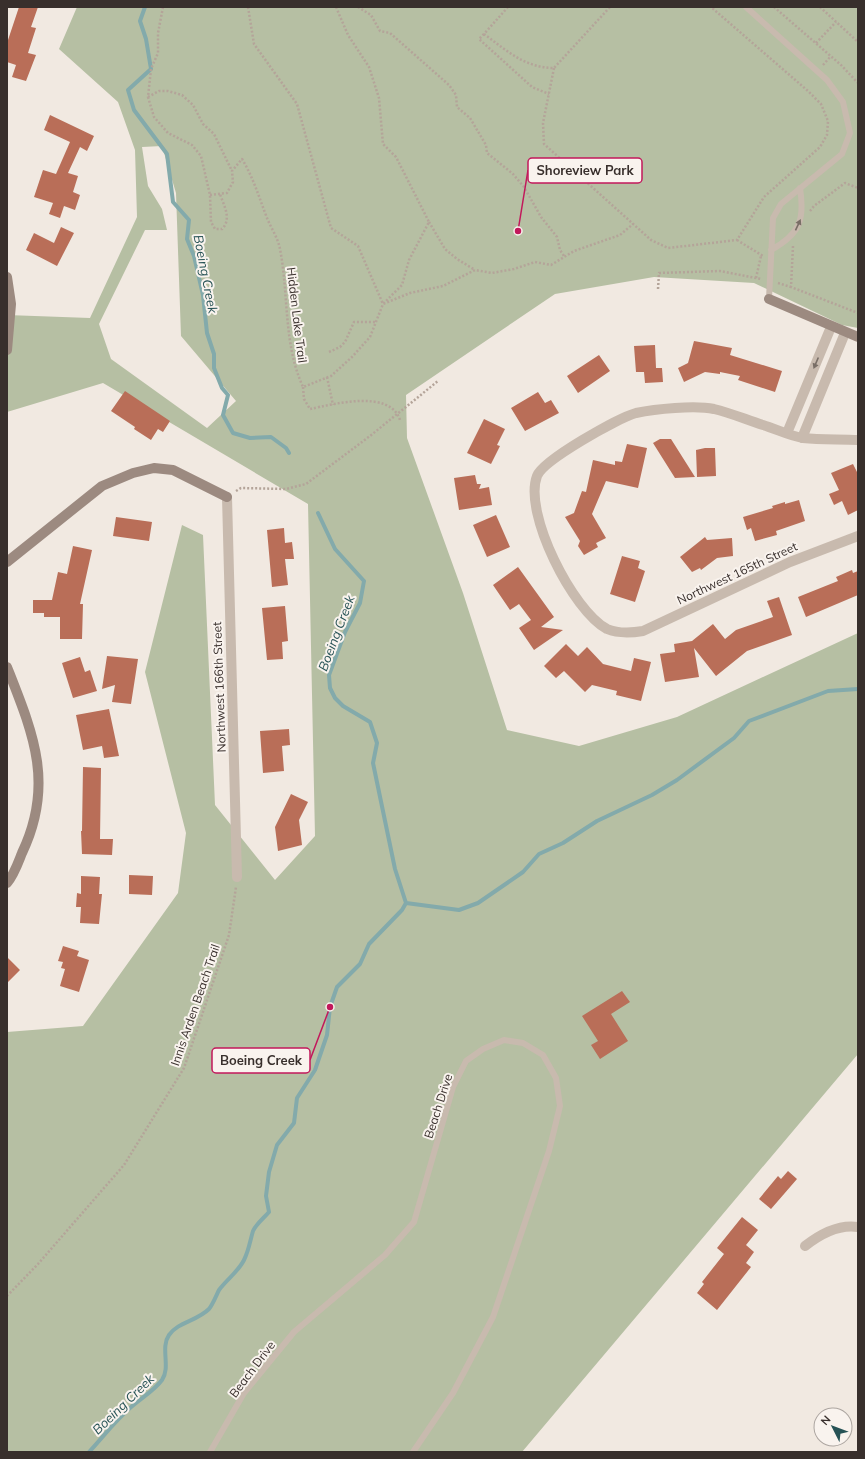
<svg xmlns="http://www.w3.org/2000/svg" width="865" height="1459" viewBox="0 0 865 1459" font-family="Mulish,sans-serif">
<style>
.green{fill:#b6bfa3;fill-rule:evenodd}
.lines{fill:none;stroke-linecap:round;stroke-linejoin:round}
.stream{stroke:#83aaab;stroke-width:4}
.building{fill:#b96e58}
.path{stroke:#b4a499;stroke-width:2.5;stroke-dasharray:2 2;stroke-linecap:butt}
.lane{stroke:#c8baae;stroke-width:6}
.street{stroke:#c8baae;stroke-width:10}
.secondary{stroke:#9c8a80;stroke-width:10}
.oneway{fill:#796e66}
.labels{text-anchor:middle;dominant-baseline:central;stroke-width:4;stroke-linejoin:round;paint-order:stroke}
.street-label{font-size:12px;fill:#382f2c;stroke:#f9f3ee}
.water-label{font-size:13px;font-style:italic;fill:#265255;stroke:#f9f3ee}
.leader{fill:none;stroke:#c2185b;stroke-width:1.5}
.callout-dot{fill:#c2185b;stroke:#f9f3ee;stroke-width:1.5}
.callout{fill:#f9f3ee;stroke:#c2185b;stroke-width:1.5}
.callout-label{font-size:13px;text-anchor:middle;font-weight:bold;fill:#382f2c}
</style>
<rect width="100%" height="100%" fill="#f1e9e1"/>
<path class="green" d="M77,7H858V328L842,325L754,283L654,277L555,294L406,395L407,438L463,593L507,730L579,746L677,717L858,633V1054L522,1452H7V1032L83,1026L178,893L186,833L145,672L182,525L203,535L215,805L275,880L315,836L308,504L103,383L7,412V315L90,318L137,217L135,150L118,102L59,49ZM162,146L176,193L181,336L236,401L207,428L111,359L99,324L145,230H167L162,209L148,186L142,147Z"/>
<g class="lines">
<path class="stream" d="M145,7L140,21L146,39L151,69L128,90L134,110L167,154L173,202L189,220L187,239L194,256L203,295L207,333L214,354V368L222,388L228,395L223,415L233,433L250,438L271,437L286,448L289,453
M406,903L459,910L478,903L523,872L539,854L563,843L597,821L652,795L677,780L734,738L749,721L828,691L858,689
M89,1452C103,1437 115,1421 130,1408C141,1398 154,1391 162,1380C171,1367 160,1348 169,1335C178,1322 197,1321 209,1309C213,1304 216,1296 219,1290C227,1279 238,1272 244,1260C249,1250 250,1241 253,1231C256,1224 264,1218 269,1212L266,1196L269,1172L277,1145L294,1123L297,1098L315,1070L327,1035L330,1007L337,987L360,964L369,944L402,910L406,903L395,869L373,763L377,743L370,722L343,706L335,698L330,688L329,675L345,632L360,603L364,581L335,549L318,513"/>
</g>
<path class="building" d="M19,7H38L31,27L36,28L28,53L36,55L26,81L12,77L16,65L7,62V43Z
M50,115L94,136L87,151L80,147L68,173L78,176L73,192L80,195L75,210L64,206L60,218L49,214L53,203L34,197L43,170L56,174L70,142L44,130Z
M61,227L74,233L57,266L26,250L34,233L54,243Z
M694,341L732,348L730,355L782,371L775,392L738,380L740,376L720,372V374L705,372L684,382L678,368L688,363Z
M655,345L656,368H662L663,382L645,383L644,372H636L634,346Z
M599,355L610,371L578,393L567,376Z
M125,391L170,421L163,432L158,429L151,440L134,429L135,427L111,411Z
M538,392L545,403L551,400L559,413L525,431L511,408Z
M484,419L505,429L497,445L500,446L491,464L467,453Z
M660,439H671L695,477L675,478L653,443Z
M627,444L647,448L638,488L606,481L592,514L606,538L596,543L598,547L584,555L578,546L580,541L565,517L574,513L582,491L586,492L593,460L615,465V461L622,462Z
M705,448H715L716,476L697,477L696,450Z
M853,464L858,474V510L848,515L842,501L834,505L829,494L839,490L831,473Z
M475,475L477,484H481L479,489L489,487L492,505L459,510L454,478Z
M799,500L805,521L776,531L777,535L755,541L751,528L747,530L743,517L773,508L772,506L785,502V504Z
M496,515L510,547L487,557L473,525Z
M116,517L152,522L149,541L113,536Z
M284,528L285,543L292,542L294,559H285L288,585L272,587L267,530Z
M705,537L707,540L732,538L733,556L717,558L701,570L700,568L692,572L680,557Z
M73,546L92,550L80,604H83L82,639H60V617H44V613H33V600H52L58,572L67,574Z
M622,556L640,561L638,568L645,571L635,602L610,594Z
M518,567L554,617L541,627L563,630L534,650L519,628L531,620L519,604L510,610L493,585Z
M852,570L853,573L858,571V595L806,617L798,597L838,581L836,577Z
M779,597L792,635L747,651L716,676L694,648L699,677L665,682L660,654L675,652L674,644L692,641L713,624L725,639L736,630L773,617L767,601Z
M285,606L288,641L282,642L283,659L267,660L262,608Z
M566,644L578,656L587,647L603,664L631,671L634,658L651,662L641,701L616,695L617,691L592,685L585,692L564,671L556,678L544,666Z
M107,656L138,659L131,704L112,702L115,685L102,689Z
M80,657L85,672L90,670L97,691L73,698L62,663Z
M109,709L119,756L104,758L102,746L83,750L76,715Z
M289,729L290,745L282,746L284,771L263,773L260,731Z
M83,767L101,768L100,839H113L112,855L82,854L81,831H82Z
M291,794L308,802L299,820L302,845L278,851L275,827Z
M129,875L153,876L152,895L129,894Z
M81,876L100,877L99,894H102L99,924L80,923L81,907H76L77,893L81,894Z
M63,946L79,951L77,956L89,960L79,992L60,986L65,969L61,968L63,962L58,961Z
M7,957L20,970L7,983Z
M622,991L630,1002L611,1014L628,1041L600,1059L591,1045L598,1041L582,1016Z
M788,1171L797,1179L771,1209L759,1199L778,1176L781,1179Z
M742,1217L758,1230L746,1245L754,1252L746,1263L751,1267L717,1310L697,1293L704,1284L702,1282L724,1254L717,1248Z"/>
<g class="lines">
<path class="path" d="M163,7L158,33V53L151,69L148,97L154,117L168,133L192,145L201,156L210,195L211,222L215,229H222C232,219 224,206 220,194
M248,7L254,44L297,104L331,228L358,246L383,304L402,285L409,260L429,222L396,157L383,144L379,98L369,67L348,35L336,7
M358,7L371,15L380,31L390,33L449,85L456,95L457,107L470,118L486,145L487,153L513,174L524,187L541,217L557,237L560,250L564,256
M508,7L484,34C506,50 525,68 554,68L610,7
M774,7L841,65L858,83
M820,7L858,42
M484,34L479,39L532,87L549,94
M816,43L836,22
M823,65L831,56
M554,68L543,123L544,144L651,240L668,248L737,240L764,197L820,147L827,135L828,121L821,104L808,91L711,7
M148,97L159,91H168L182,95L193,105L203,124L214,134L232,171
M210,195L227,193L233,182L232,171L242,159C253,177 259,197 267,218C271,228 278,238 280,249C289,295 283,343 303,387L331,376L352,357L370,337L383,304L410,293L443,286L475,270L492,273L514,269L535,262L551,265L574,251L620,235L633,224
M810,211L814,206L845,183L858,188
M429,222L445,249L457,259L475,270
M737,240L763,256
M793,246L791,287L858,313
M756,278L761,256
M778,283L791,287
M658,289L659,273L720,271L761,279
M329,352L340,347L345,342L354,322H376
M327,377L333,405
M303,387L304,399L310,409C334,404 390,389 400,420
M236,491L241,488L286,489L306,484L370,436L438,381
M7,1296L38,1264L124,1165L184,1068L229,935L236,887"/>
<path class="lane" d="M746,7L827,80L843,102L850,133L842,154L781,204L773,218L769,299
M771,250C800,234 805,220 800,188
M210,1452L244,1393L294,1332L385,1255L414,1222L453,1087L466,1061L483,1049L504,1040L523,1043L543,1055L556,1078L560,1106L549,1151L493,1317L453,1393L413,1452"/>
<path class="street" d="M787,433L831,327
M802,438L845,333
M858,440C840,439 821,440 803,438C790,436 776,429 763,425C747,420 731,413 714,409C695,405 655,409 636,413C618,418 543,460 537,476C523,513 573,611 607,629C619,634 631,633 643,631L790,562L858,536
M227,497L237,877
M805,1246C819,1235 839,1224 858,1227"/>
<path class="secondary" d="M7,277L11,304L7,350
M769,299L858,337
M7,562L102,486L133,473L154,468L173,470L227,497
M7,667C33,733 55,784 22,853C18,863 14,875 7,883"/>
</g>
<defs><path id="oneway-solid" d="M-6-.8H1V-3.2L6.5 0L1 3.2V.8H-6Z"/></defs>
<g class="oneway">
<use href="#oneway-solid" transform="translate(798 225) rotate(-65)"/>
<use href="#oneway-solid" transform="translate(816 363) rotate(113)"/>
</g>
<g class="labels">
<g class="street-label">
<text transform="translate(297 315) rotate(83)">Hidden Lake Trail</text>
<text transform="translate(737 573) rotate(-25)">Northwest 165th Street</text>
<text transform="translate(219 687) rotate(-92)">Northwest 166th Street</text>
<text transform="translate(195 1005) rotate(-71)">Innis Arden Beach Trail</text>
<text transform="translate(438 1106) rotate(-72)">Beach Drive</text>
<text transform="translate(252 1369) rotate(-53)">Beach Drive</text>
</g>
<g class="water-label">
<text transform="translate(206 274) rotate(79)">Boeing Creek</text>
<text transform="translate(336 633) rotate(-69)">Boeing Creek</text>
<text transform="translate(123 1404) rotate(-44)">Boeing Creek</text>
</g>
</g>
<path class="leader" d="M518 231L528 170M330 1007L310 1060"/>
<g class="callout-dot">
<circle cx="518" cy="231" r="4"/>
<circle cx="330" cy="1007" r="4"/>
</g>
<g class="callout">
<rect x="528" y="158" width="114" height="25" rx="4"/>
<rect x="212" y="1048" width="98" height="25" rx="4"/>
</g>
<g class="callout-label">
<text x="585" y="175">Shoreview Park</text>
<text x="261" y="1065">Boeing Creek</text>
</g>
<rect width="865" height="1459" fill="none" stroke="#382f2c" stroke-width="16"/>
<g transform="translate(833 1427) rotate(312)"><circle r="19" fill="#f9f3ee" stroke="#aca5a0"/>
<path d="M0-3L7 15L0 10L-7 15Z" fill="#265255"/>
<text y="-6" font-size="11" font-weight="bold" text-anchor="middle" fill="#382f2c">N</text>
</g>
</svg>
